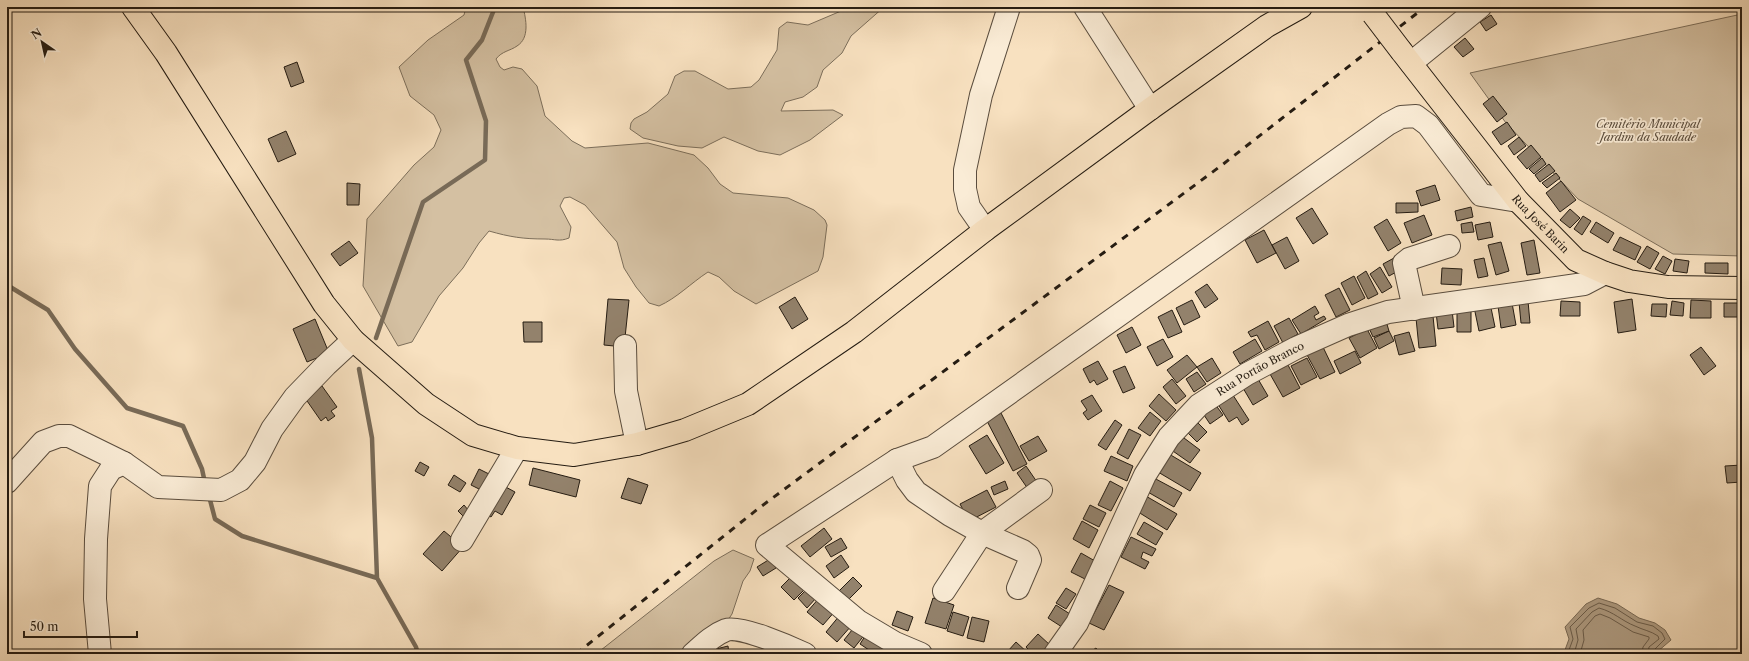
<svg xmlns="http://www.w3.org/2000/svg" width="1749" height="661" viewBox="0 0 1749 661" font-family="'Libre Caslon Text',serif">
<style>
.green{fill:#d4c0a2;stroke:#7c6e5a}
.water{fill:#b09e85;stroke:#786a57}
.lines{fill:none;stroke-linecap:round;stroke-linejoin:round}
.shore{stroke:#6a5d4c;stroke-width:1}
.stream{stroke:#786a57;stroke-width:4.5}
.building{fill:#93826c;stroke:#251c12}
.minor-casing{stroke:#5a4d3e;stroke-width:24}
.major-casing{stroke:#251c12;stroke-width:24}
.minor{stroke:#faecd6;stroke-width:22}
.major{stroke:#f8e1c0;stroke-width:22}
.rail{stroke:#251c12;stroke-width:3;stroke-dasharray:7 7;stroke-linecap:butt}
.major-bridge-casing{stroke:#251c12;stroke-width:24;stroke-linecap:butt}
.major-bridge{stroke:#f8e1c0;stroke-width:22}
.labels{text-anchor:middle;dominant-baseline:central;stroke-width:3.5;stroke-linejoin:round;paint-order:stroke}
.park-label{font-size:11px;font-style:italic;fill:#5a4d3d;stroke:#faecd6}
.street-label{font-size:11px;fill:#251c12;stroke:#faecd6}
</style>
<rect width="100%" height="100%" fill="#f8e1c0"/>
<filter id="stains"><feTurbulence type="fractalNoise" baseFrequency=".005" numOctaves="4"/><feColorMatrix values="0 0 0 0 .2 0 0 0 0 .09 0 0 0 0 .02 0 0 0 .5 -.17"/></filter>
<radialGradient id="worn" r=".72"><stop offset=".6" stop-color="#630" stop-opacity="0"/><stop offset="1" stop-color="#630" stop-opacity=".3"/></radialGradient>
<path class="green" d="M466,7H523C526,19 530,38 517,46C510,51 502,51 496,59L500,67L504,70L513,67L522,69L537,86L545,116L572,141L585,148L648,143L694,155L708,168L720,184L733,193L788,198L814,210L825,220L827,225L823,257L818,271L756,304L734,291L719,277L708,272C691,283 677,298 659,306L649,303L636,287L624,268L617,242L585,205L570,197L564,198L560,206L571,227L569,238C559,242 555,239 545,239C523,239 510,237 489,231L479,243L463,268L439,296L412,342L398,346L363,286L367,219L414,165L434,147L441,130L434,115L410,96L399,67L428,40L464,15Z
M846,7H884L851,36L842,53L823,70L817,87L803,97L785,102L781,111L833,110L843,115L810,140L780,155L758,151L724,137L702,148L678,146L643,138L630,129L631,123L634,119L647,112L668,94L675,76L684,71H695L728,89L751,87L759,80L777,50L779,28L787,22L808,25L841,11Z
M1742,14V256L1673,254L1578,199L1506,123L1470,73Z
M733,550L754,559L750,571L743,581L732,614L728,620L685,654H596L714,561Z"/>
<path class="water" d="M1598,598L1617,604L1639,618L1655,623L1665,630L1671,640L1657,652L1650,654H1566L1565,650L1569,639L1565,627L1586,604Z"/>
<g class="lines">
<path class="shore" d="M1569,654V650L1573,639L1570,627L1589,608L1599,603L1615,608L1637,622L1653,626L1662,633L1665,639L1654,650L1653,654
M1574,654L1578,640L1576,629L1592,612L1599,608C1614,612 1622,621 1635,626C1643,630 1651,631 1658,636L1659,639L1649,647L1648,654
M1580,654L1584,640L1583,630L1595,616L1600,614L1610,618L1633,632L1649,637V639L1643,647L1642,654"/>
<path class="stream" d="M7,285L48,310L75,349L127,408L183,426L202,469L205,483
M376,338L423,202L485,160L486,121L466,60L482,40L495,7
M359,369L372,438L377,578L416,647L418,654
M209,496L215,519L242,536L377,578"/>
</g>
<path class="building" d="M1491,15L1497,24L1486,31L1480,22Z
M1465,38L1474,49L1463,57L1454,47Z
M297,62L304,82L291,87L284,67Z
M1493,96L1507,114L1497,122L1483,104Z
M1507,122L1516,135L1501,145L1492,132Z
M286,131L296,154L278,162L268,139Z
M1519,137L1526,146L1514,155L1508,146Z
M1531,145L1541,157L1527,169L1517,157Z
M1542,158L1546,164L1534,174L1529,169Z
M1549,164L1555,171L1540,182L1535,175Z
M1556,173L1560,178L1547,188L1542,183Z
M1561,181L1576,200L1560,212L1546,193Z
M347,183L360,184L359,205H347Z
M1435,185L1440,200L1421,206L1416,191Z
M1396,203H1418V212L1396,213Z
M1471,207L1473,217L1457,221L1455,211Z
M1312,208L1328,234L1313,244L1296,218Z
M1570,209L1580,218L1570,228L1560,220Z
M1424,215L1432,235L1412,243L1404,223Z
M1583,216L1591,221L1582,235L1574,229Z
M1387,219L1401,243L1388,251L1374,227Z
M1472,222L1474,232L1462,233L1461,224Z
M1490,222L1493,237L1478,240L1475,225Z
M1596,222L1614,233L1608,243L1590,232Z
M1264,230L1276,253L1257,263L1245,240Z
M1287,237L1299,261L1285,269L1272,245Z
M1620,237L1641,247L1635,260L1613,250Z
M1534,240L1540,273L1527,275L1521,243Z
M349,241L358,253L340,266L331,254Z
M1501,242L1509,271L1496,275L1488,245Z
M1647,246L1659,253L1650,269L1637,262Z
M1663,256L1672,261L1665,274L1655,269Z
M1394,258L1400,270L1389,276L1383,264Z
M1484,258L1488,276L1478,278L1474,260Z
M1675,259L1689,261L1687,273L1673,271Z
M1705,263H1728V274L1705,273Z
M1380,267L1392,287L1382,293L1370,274Z
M1442,268L1462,269L1461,285L1441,284Z
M1366,271L1378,294L1368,299L1357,277Z
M1354,276L1365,298L1352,305L1341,283Z
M1207,284L1218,299L1205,308L1195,292Z
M1339,288L1350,310L1336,317L1325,295Z
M795,297L808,319L792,329L779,307Z
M608,299L629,300L624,347L604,345Z
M1632,299L1636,330L1618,333L1614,302Z
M1192,300L1200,317L1184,325L1176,308Z
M1691,300L1711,301V318H1690Z
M1528,301L1530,323H1521L1519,302Z
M1561,301L1580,302V316H1560Z
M1672,301L1684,303L1683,316L1670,315Z
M1490,303L1495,327L1479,331L1474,307Z
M1512,303L1516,325L1501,328L1498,306Z
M1724,303H1742V317H1724Z
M1652,304H1667L1666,317L1651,316Z
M1315,306L1319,313L1314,316L1316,320L1324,316L1326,319L1301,334L1292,320Z
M1471,309V332H1457V310Z
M1172,310L1182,332L1168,338L1158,317Z
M1452,310L1454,327L1438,329L1436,312Z
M1433,316L1436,346L1419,348L1416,318Z
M1289,318L1298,334L1283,343L1274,326Z
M315,319L329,353L307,362L293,329Z
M1268,321L1279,342L1265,350L1257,335L1251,337L1248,332Z
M1386,321L1389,331L1373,337L1369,328Z
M523,322H542V342H524Z
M1132,327L1141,345L1126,353L1117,335Z
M1367,329L1377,348L1360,358L1349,338Z
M1389,331L1394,341L1379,349L1374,338Z
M1409,332L1415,351L1399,355L1394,336Z
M1163,339L1173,357L1157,366L1147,347Z
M1255,339L1262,351L1240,364L1233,352Z
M1322,345L1335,372L1320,379L1306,353Z
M1701,347L1716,366L1704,375L1690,355Z
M1355,351L1361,363L1340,374L1334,361Z
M1187,355L1197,367L1177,383L1167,370Z
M1212,358L1221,373L1207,382L1197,367Z
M1307,358L1317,377L1301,385L1291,366Z
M1098,361L1108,379L1097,385L1094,380L1090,383L1083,369Z
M1288,365L1300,388L1283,397L1270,374Z
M1125,366L1135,388L1123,393L1113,371Z
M1197,372L1206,384L1194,392L1186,379Z
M1172,379L1186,396L1176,404L1163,387Z
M1258,379L1268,396L1253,405L1243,388Z
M322,386L337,407L331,411L335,416L328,421L326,417L321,421L305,398Z
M1231,392L1249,420L1242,425L1237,417L1229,422L1216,401Z
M1159,394L1176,410L1166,421L1149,406Z
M1092,395L1102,411L1088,420L1083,413L1087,410L1081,401Z
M1215,404L1223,415L1210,424L1202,412Z
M1150,412L1161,421L1150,436L1138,428Z
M1001,413L1027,464L1013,471L987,421Z
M1115,420L1122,425L1106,450L1098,445Z
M1195,420L1207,432L1197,442L1185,430Z
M1129,429L1141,435L1128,459L1117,453Z
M987,435L1004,463L986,474L969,446Z
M1180,435L1200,450L1190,463L1170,449Z
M1038,436L1047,451L1029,461L1020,446Z
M1169,454L1201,473L1190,491L1158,472Z
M1111,456L1133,466L1127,481L1104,471Z
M420,462L429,467L424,476L415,471Z
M1742,465V482L1727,483L1725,466Z
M1026,466L1037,482L1028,489L1017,473Z
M533,468L580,480L576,497L529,485Z
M479,469L493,476L485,492L471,485Z
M454,475L466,483L460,492L448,485Z
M628,478L648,485L641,504L621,498Z
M1154,478L1182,493L1174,507L1146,491Z
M1005,481L1008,489L994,495L991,487Z
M1110,481L1123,488L1111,511L1098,505Z
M502,485L515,492L502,515L495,511L491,517L486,514Z
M987,490L996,507L969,521L960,504Z
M1144,495L1177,514L1167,530L1135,510Z
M464,505L469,511L463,516L458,511Z
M1090,505L1106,513L1099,527L1083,519Z
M1082,521L1098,530L1089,548L1073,539Z
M1144,522L1163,533L1156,545L1137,534Z
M824,528L832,539L810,557L801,546Z
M444,531L463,547L442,571L423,554Z
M1131,537L1156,549L1152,556L1143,552L1141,558L1149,562L1145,569L1121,557Z
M841,538L847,548L831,557L825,547Z
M1081,553L1095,561L1085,579L1071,572Z
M841,555L849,567L834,578L826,566Z
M770,559L776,568L763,576L757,567Z
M795,573L808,586L794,600L781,587Z
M853,577L862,586L847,601L838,592Z
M1109,585L1124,592L1104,630L1089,623Z
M808,588L817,597L807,608L798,598Z
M1066,588L1076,594L1066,609L1056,603Z
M820,597L836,610L823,625L807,612Z
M933,598L954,605L946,629L925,623Z
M1056,605L1070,614L1062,627L1048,618Z
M897,611L913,617L908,631L892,625Z
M953,612L969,617L963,636L947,631Z
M840,615L852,625L837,642L826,632Z
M972,617L989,621L984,642L967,638Z
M856,625L866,633L854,648L844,640Z
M867,633L893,650L890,654H875L860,644Z
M1038,634L1050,645L1042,654H1033L1026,647Z
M1016,642L1029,654H1012L1008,651Z
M728,646L729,654H713L712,650Z
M1096,648L1101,654H1087Z
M748,650H761L762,654H748Z"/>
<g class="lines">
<defs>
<g id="minor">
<path d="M1085,7L1150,109"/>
<path d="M1411,63L1480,7"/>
<path d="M985,230L969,207L965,189V170L981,95L1009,7"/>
<path d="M1414,309L1404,263L1409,259L1449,246"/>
<path d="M625,346L626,391L637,444"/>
<path d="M897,460L907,480L916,492L950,515L982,533L1023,551L1028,555L1030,560L1018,588"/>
<path d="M7,482L43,442L59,436H69L124,463L158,487L221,490L240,480L255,462L272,429L295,397L326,365L353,340"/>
<path d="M462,540L517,448"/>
<path d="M944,591L982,533L1041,490"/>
<path d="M100,654L95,599L96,539L100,486L111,469L124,463"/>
<path d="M693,654C703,645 713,635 726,630C740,625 790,647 805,654"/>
<path d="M921,654L895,643L858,621L767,545L897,460L933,447L1388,124L1401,117L1416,116L1428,125L1481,195L1518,201"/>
<path id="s1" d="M1055,654L1077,623L1145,475L1169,437L1199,405L1247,374L1296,348L1348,325L1388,312L1584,284L1605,273"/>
</g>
<g id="major">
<path d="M133,7L166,53L324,304L353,340L426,404L473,435L517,448L574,455L637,444L685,430L748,404L854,332L985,230L1150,109L1267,26L1301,7"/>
<path id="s2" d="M1402,52L1518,201L1576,260L1605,273L1629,281L1668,287L1742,288"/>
</g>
</defs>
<use href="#minor" class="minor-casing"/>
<use href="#major" class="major-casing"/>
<use href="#minor" class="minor"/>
<use href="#major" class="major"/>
<path class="rail" d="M576,654L759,508L1222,165L1425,7"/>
<defs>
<path id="major-bridge" d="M1373,14L1402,52"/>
</defs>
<use href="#major-bridge" class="major-bridge-casing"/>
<use href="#major-bridge" class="major-bridge"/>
</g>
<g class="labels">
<g class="park-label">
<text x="1648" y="124">Cemitério Municipal<tspan x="1648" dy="13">Jardim da Saudade</tspan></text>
</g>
<g class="street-label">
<text stroke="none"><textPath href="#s2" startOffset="221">Rua José Barin</textPath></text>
<text stroke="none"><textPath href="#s1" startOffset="361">Rua Portão Branco</textPath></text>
</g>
</g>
<rect width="1749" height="661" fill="none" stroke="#f8e1c0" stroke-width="24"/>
<rect x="8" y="8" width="1733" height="645" fill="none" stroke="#251c12" stroke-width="2"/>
<rect x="12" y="12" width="1725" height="637" fill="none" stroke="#251c12"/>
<g transform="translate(42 42) rotate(326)" stroke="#faecd6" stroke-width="3" paint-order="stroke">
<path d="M0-3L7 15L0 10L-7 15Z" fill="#251c12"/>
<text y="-6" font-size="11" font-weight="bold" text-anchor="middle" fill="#251c12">N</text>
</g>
<path d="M24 631v6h113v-6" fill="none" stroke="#251c12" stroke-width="2"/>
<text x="30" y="631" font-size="12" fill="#251c12" stroke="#faecd6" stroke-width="3" paint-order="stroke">50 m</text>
<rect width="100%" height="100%" filter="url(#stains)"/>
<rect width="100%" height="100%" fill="url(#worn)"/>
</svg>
